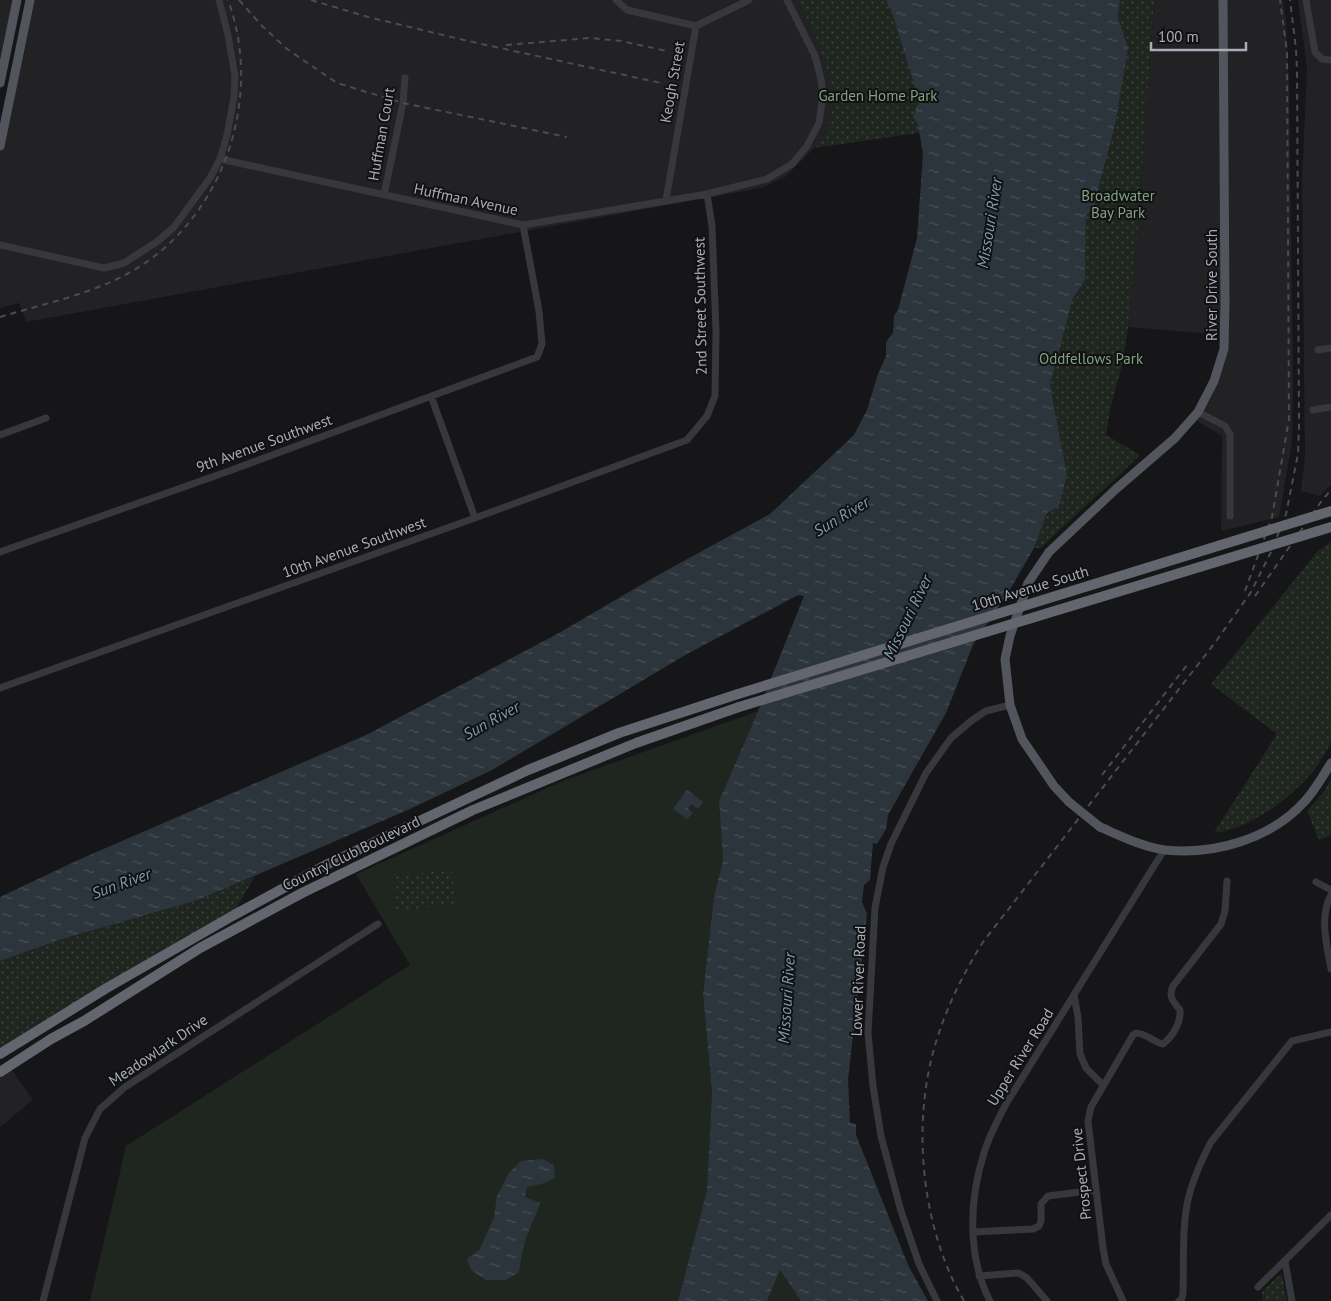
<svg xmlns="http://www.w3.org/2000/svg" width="1331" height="1301" viewBox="0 0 1331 1301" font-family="'PT Sans',sans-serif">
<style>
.built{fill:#222225}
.grass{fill:#1e261f}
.park{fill:url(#park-dots)}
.water{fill:url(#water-ripples)}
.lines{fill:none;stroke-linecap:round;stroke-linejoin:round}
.minor{stroke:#37383d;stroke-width:7}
.major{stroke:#53555c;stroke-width:9}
.highway{stroke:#63666e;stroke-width:10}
.rail{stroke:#4a4c52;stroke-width:2;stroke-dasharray:6 5;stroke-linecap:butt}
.major-bridge{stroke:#53555c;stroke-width:9}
.highway-bridge{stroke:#63666e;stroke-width:10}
.labels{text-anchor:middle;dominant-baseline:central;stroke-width:4;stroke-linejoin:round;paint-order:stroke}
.street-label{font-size:15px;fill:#a8adb8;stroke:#111113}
.park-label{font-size:15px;fill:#7fa381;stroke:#111113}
.water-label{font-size:16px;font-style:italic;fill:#7f9bb3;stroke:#111113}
</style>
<defs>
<pattern id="park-dots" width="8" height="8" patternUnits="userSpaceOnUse" patternTransform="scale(1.25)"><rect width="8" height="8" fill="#1e261f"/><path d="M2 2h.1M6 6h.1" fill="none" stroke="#3c433d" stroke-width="1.8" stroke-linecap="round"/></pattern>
<pattern id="water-ripples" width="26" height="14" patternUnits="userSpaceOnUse" patternTransform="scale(1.25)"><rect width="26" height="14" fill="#2c353c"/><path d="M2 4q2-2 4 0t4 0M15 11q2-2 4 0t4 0" fill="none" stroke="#485056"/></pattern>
</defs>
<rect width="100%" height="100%" fill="#161618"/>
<path class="built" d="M0,0H17L0,81Z
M30,0H798L815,37L834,92L830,125L814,148L785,177L761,188L26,322L19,303L0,308V146Z
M1154,0H1283L1286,19L1289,86L1293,387L1292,442L1279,517L1221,531L1222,436L1192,418L1214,381L1224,335L1128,327L1138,229Z
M1298,0H1331V484L1320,496L1301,491L1305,457L1302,181L1307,68Z
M9,1066L33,1100L0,1127V1072Z"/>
<path class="grass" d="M758,711L719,801L723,860L714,896L703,994L712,1092L707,1190L678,1301H90L126,1146L410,965L356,874L565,780Z
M780,1270L801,1301H767Z"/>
<path class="park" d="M798,0H891L919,72L925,132L814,148L830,125L834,92L815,37Z
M1120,0H1154L1138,229L1128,327L1123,362L1110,409L1106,435L1140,455C1108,487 1073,516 1041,548H1034L1047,513L1059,505L1067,475L1050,385L1073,298L1085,280L1086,216L1128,48L1118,17Z
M1331,542V743C1326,752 1321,762 1314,770C1291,798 1251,829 1214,833L1277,734L1211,684L1317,552Z
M1331,779V835L1319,840L1307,811L1323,793Z
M452,870L455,904L396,911L393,876Z
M255,876L236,909L0,1050V961L59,940L198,900Z
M1280,1274L1282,1275L1287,1301H1263L1262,1292Z"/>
<path class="water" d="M886,0H1120L1118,17L1128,48L1116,120L1093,209L1086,216L1085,280L1073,298L1050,385L1067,475L1059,506L1047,513L1034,548L1008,593L973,645L946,713L888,815L886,829L877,844L873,843L870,880L864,885L862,902L867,914L848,1079L850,1123L856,1124V1135L908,1265L928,1301H801L780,1270L767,1301H678L707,1190L712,1092L703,994L714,896L723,860L719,801L758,711L804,596L798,595L687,654L492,770L410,809L198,900L59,940L0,961V897L76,861L366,735L559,633L658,575L770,514L854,435L867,410L878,374L886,356V342L893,333L894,316L898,310L917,238L923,154L918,124L913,117L919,100L892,12Z
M687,790L703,802L698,809L691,804L688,809L693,813L687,819L673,809Z
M543,1159L554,1165L555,1177L545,1183L527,1187L525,1197L540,1203C537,1215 532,1222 528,1233C523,1245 521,1259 519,1272L506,1280H486L471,1270L467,1259L480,1249L494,1217L497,1196L509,1173L521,1161Z"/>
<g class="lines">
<path class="minor" d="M616,0L627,10L696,26
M1306,0L1315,52L1322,59L1331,60
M220,159L523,225L707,194L767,179L792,164L807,146L819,123L823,96L821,79L815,56L787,0
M384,195L403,103L405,78
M666,200L696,26L749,0
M0,245L104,268L124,263L158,241L174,227L210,178L220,159L227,135L234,97L235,76L228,35L219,0
M1318,350L1331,348
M431,396L475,518
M1313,410L1331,407
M1198,412L1225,426L1230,434V516
M0,435L46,418
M0,552L229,471L537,357L542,344L539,311L523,225
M0,688L475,518L687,440L707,416L715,396L716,331L712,226L707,194
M1316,882L1331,890
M1331,895C1319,917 1327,946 1331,969
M1074,995L1078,1017L1080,1054L1086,1068L1103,1085
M973,1232L1033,1229L1039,1226L1041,1221V1204L1048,1196L1096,1190
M1285,1261L1292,1301
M979,1276L1019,1273L1027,1278L1047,1301
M1258,1287L1331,1215
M43,1301L85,1138L100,1109L125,1087L378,924
M937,1301L919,1264L901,1211L881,1136L873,1086L868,1033L875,908L883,867L891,844L926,773L951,738L971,721L986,711L1010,705
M990,1301C967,1256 969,1200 984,1153C989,1136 998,1120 1006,1104L1164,850
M1123,1301L1106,1264L1103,1248L1088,1121L1091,1107L1133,1035L1136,1033C1146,1033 1153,1042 1163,1044C1173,1036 1181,1023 1180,1010C1173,1001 1168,997 1173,986L1221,924L1225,911L1227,881
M1179,1301L1182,1298L1183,1293C1184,1267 1182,1237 1186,1211C1189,1187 1200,1163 1211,1142L1292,1041L1331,1032"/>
<path class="major" d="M0,83L17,0
M0,146L30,0
M1069,802L1054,786L1022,739L1010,705L1005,659L1010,636L1028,583L1049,552L1116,489L1175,438L1198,412L1214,381L1224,349L1225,303L1223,0
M1100,827C1121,836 1143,847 1165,850C1215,855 1271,839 1305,801C1315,790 1323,776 1331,763"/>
<path class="highway" d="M0,1054L105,989L234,915L328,864L528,770L619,733L738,694
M0,1072L51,1039L84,1021L200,948L302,893L473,810L636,743L739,707"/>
<path class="rail" d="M239,0L262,26L287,49L337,83L403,103L567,137
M311,0L368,17L468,41L661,83
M506,45L590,38L621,41L667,51
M0,317C46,303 98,293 139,267C226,212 263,95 228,0
M1245,591L1272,517L1289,419L1287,52L1280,0
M1255,596L1323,499L1331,490
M1102,775L1187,665
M964,1301C921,1228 911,1123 936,1042C947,1006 963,974 983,942L1217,640L1251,592L1271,552L1286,514L1298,454L1299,426L1297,72L1296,49L1290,0"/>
<path class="major-bridge" d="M1069,802L1100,827"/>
<path class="highway-bridge" d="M738,694L1331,511
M739,707L1331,527"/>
</g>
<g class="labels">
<g class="street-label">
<text transform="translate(672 82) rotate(-80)">Keogh Street</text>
<text transform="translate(381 134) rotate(-80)">Huffman Court</text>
<text transform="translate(466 199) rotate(12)">Huffman Avenue</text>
<text transform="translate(1211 285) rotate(-90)">River Drive South</text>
<text transform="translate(700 306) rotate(-91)">2nd Street Southwest</text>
<text transform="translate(264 443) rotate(-20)">9th Avenue Southwest</text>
<text transform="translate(354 547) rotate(-20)">10th Avenue Southwest</text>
<text transform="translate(1030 588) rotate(-17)">10th Avenue South</text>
<text transform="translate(351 853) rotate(-26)">Country Club Boulevard</text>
<text transform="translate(858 981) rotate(-88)">Lower River Road</text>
<text transform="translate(158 1050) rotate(-34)">Meadowlark Drive</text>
<text transform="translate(1020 1057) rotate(-58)">Upper River Road</text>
<text transform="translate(1081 1174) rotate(-96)">Prospect Drive</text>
</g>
<g class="park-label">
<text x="878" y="95">Garden Home Park</text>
<text x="1118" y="195">Broadwater<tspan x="1118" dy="17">Bay Park</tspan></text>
<text x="1091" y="358">Oddfellows Park</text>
</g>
<g class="water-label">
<text transform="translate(989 223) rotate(-81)">Missouri River</text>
<text transform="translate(841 516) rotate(-31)">Sun River</text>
<text transform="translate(907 617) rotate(-64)">Missouri River</text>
<text transform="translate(491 720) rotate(-29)">Sun River</text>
<text transform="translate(121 883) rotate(-20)">Sun River</text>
<text transform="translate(786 998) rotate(-86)">Missouri River</text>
</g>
</g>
<path d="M1151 42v8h95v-8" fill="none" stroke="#a8adb8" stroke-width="2.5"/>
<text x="1158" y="42" font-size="15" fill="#a8adb8" stroke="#111113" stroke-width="4" paint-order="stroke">100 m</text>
</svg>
